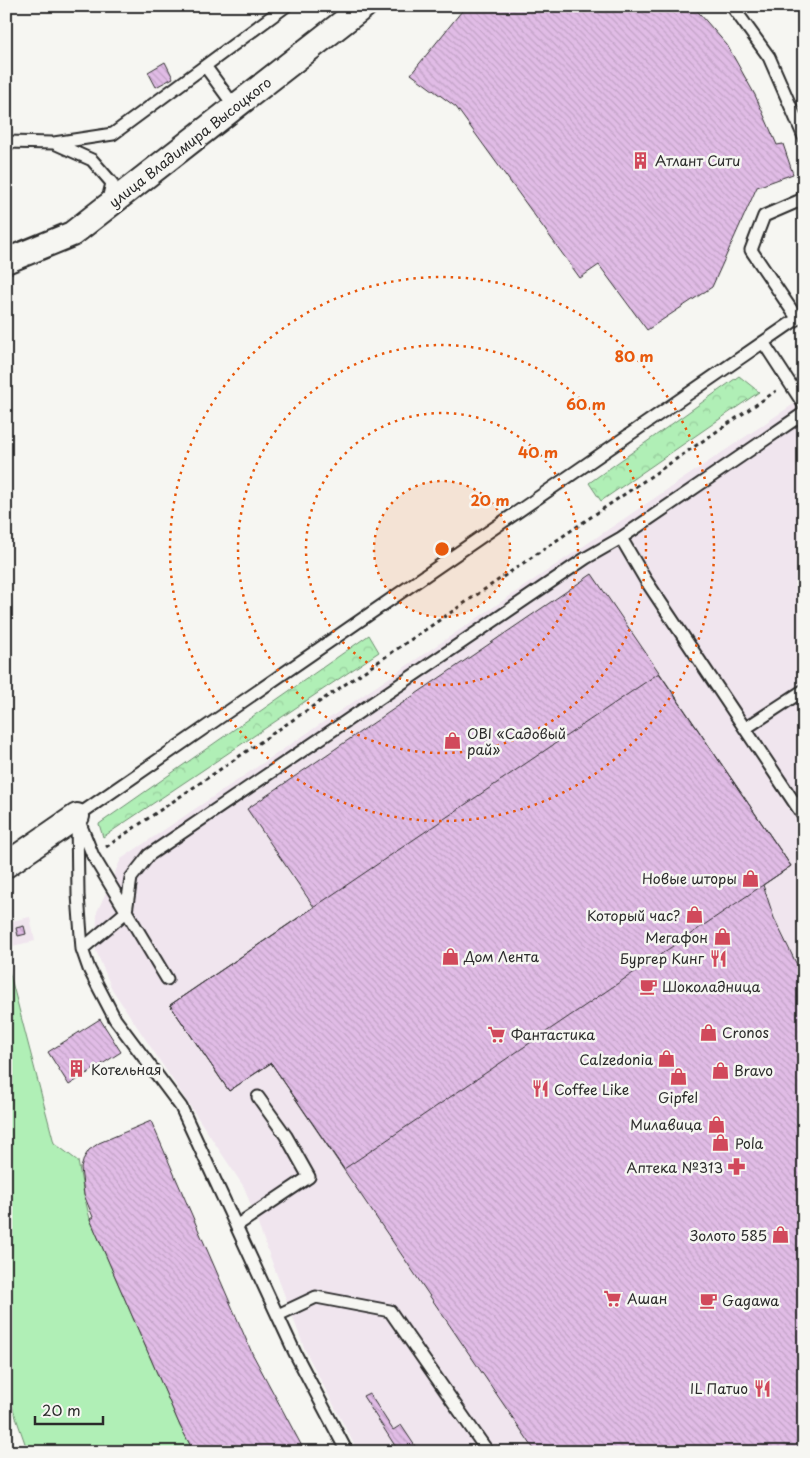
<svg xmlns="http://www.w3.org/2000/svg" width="810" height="1458" viewBox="0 0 810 1458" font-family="'Playpen Sans',sans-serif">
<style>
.built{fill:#f0e5ee}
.grass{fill:#b0efb6;stroke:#6e8d70}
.forest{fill:url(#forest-crowns);stroke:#6e8d70}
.building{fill:url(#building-back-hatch);stroke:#2b2b2b}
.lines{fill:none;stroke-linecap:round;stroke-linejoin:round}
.lane-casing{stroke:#2b2b2b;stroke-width:15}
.street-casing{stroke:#2b2b2b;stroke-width:28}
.path{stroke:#2b2b2b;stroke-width:3;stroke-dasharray:4 4;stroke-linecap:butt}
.lane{stroke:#f6f6f2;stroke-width:11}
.street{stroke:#f6f6f2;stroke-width:24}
.ring{fill:none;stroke:#e8590c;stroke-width:2.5;stroke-dasharray:2.5 5}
.labels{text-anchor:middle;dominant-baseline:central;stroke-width:5;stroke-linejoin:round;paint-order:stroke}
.street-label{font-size:14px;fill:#2b2b2b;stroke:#f6f6f2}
.poi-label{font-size:14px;fill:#2b2b2b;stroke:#f6f6f2;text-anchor:start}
.centre{fill:#e8590c;stroke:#f6f6f2;stroke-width:2.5}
.ring-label{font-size:15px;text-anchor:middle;font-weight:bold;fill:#e8590c;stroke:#f6f6f2;stroke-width:5;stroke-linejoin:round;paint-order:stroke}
</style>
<defs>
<pattern id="forest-crowns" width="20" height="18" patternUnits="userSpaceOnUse" patternTransform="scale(1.25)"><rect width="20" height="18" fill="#b0efb6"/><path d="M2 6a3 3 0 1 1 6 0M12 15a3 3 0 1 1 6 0" fill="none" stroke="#98cd9d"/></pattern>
<pattern id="building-back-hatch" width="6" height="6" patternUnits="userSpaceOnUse" patternTransform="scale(1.25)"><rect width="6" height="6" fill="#e1bce6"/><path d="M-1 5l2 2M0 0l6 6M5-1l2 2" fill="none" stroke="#c1a2c5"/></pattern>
</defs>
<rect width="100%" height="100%" fill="#f6f6f2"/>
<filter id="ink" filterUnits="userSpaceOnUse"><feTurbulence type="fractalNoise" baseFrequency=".02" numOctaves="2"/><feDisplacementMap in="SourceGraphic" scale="10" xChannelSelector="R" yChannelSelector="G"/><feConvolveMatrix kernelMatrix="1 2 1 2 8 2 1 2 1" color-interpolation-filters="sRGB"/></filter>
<g filter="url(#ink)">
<path class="built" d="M804,397V1452H358L305,1350L244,1187L112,989L96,951L97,912L121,859Z
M30,917L35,941L12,946L7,922Z"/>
<path class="grass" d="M6,959L54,1143L78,1161L84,1195L90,1219L180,1426L194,1452H28L6,1389Z"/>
<path class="forest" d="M739,376L759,392L601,501L589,483Z
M369,635L379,652L103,837L99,824Z"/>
<path class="building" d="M466,6H693L727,45L755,95L777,145L783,144L793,174L757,187L712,287L647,330L599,265L580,278L456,107L411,74Z
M165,62L173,78L156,87L148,72Z
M592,574L791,866L763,885L774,918L795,961L804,976V1452H536L271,1063L229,1091L170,1005L314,907L247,809Z
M659,673L791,866L344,1169L271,1063L229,1091L170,1005Z
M24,926L26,934L18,936L16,928Z
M100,1019L121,1052L69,1085L48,1052Z
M151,1121L252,1353L305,1452H194L180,1426L90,1219L93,1217L84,1195L81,1168L84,1158L89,1150L99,1143Z
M369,1393L393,1430L401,1425L419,1452H399L363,1396Z"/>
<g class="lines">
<defs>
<path id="lane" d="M732,6L769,57L804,137
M205,66L235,107
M6,142L54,143L113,134L286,6
M54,143L92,160L112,183L107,204
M797,318L751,250L764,216L801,200L804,194
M763,342L804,405
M621,538L645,579L804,817
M746,728L804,690
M79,821L93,856L167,979
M82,949L126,912L131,878L149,855L586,558L621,538L804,413
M236,1226L309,1177L286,1136L258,1097
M278,1315L316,1297L390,1311L488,1452
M347,1452L295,1353L181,1107L115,1019L89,969L82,949L78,895L77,816L804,314"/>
<path id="street" d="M6,261L72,234L364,6
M6,865L77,816"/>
</defs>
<use href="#lane" class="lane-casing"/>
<use href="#street" class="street-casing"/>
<path class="path" d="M800,6L804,13
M106,847L776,391"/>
<use href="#lane" class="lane"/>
<use href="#street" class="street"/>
</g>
</g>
<circle cx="442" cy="549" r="68" fill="#e8590c" fill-opacity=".12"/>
<g class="ring">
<circle cx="442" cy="549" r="68"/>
<circle cx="442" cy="549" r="136"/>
<circle cx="442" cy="549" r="204"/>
<circle cx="442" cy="549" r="272"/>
</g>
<defs>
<symbol id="building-bare" viewBox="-9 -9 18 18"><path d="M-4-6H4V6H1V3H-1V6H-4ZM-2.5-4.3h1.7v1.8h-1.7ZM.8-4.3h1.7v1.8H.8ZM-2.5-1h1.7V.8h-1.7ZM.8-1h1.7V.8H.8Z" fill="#d1495b" stroke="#f6f6f2" stroke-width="2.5" paint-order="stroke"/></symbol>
<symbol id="shop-bare" viewBox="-9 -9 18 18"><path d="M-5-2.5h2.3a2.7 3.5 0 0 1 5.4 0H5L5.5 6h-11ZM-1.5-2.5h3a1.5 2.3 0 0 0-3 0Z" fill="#d1495b" stroke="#f6f6f2" stroke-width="2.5" paint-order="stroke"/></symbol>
<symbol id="restaurant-bare" viewBox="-9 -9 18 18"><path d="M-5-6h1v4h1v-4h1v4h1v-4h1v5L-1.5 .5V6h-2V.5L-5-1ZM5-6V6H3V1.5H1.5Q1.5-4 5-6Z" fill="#d1495b" stroke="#f6f6f2" stroke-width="2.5" paint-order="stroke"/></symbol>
<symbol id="cafe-bare" viewBox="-9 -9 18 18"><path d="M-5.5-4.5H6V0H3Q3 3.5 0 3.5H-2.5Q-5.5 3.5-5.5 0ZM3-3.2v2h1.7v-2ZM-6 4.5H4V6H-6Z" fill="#d1495b" stroke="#f6f6f2" stroke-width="2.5" paint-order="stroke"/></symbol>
<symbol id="supermarket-bare" viewBox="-9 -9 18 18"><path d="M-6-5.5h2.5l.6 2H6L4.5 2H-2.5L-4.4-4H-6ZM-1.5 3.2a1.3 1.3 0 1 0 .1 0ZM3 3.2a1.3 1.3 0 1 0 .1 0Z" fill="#d1495b" stroke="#f6f6f2" stroke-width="2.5" paint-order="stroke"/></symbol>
<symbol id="pharmacy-bare" viewBox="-9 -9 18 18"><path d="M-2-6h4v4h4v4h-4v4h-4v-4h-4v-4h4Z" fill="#d1495b" stroke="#f6f6f2" stroke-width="2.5" paint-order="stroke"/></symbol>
</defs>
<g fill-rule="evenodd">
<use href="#building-bare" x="628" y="148" width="25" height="25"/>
<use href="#shop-bare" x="440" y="728" width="25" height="25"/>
<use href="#shop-bare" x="738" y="866" width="25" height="25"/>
<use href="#shop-bare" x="682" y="902" width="25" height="25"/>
<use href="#shop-bare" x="710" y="924" width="25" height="25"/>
<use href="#shop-bare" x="438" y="944" width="25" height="25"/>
<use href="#restaurant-bare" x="706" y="946" width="25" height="25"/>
<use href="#cafe-bare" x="636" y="974" width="25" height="25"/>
<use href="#shop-bare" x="696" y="1020" width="25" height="25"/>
<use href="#supermarket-bare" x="484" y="1022" width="25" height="25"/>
<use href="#shop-bare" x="654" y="1046" width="25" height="25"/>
<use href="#building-bare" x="64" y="1056" width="25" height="25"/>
<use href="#shop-bare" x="708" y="1058" width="25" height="25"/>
<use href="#shop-bare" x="666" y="1064" width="25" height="25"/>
<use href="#restaurant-bare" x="528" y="1076" width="25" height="25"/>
<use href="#shop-bare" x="704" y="1112" width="25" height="25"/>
<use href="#shop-bare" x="708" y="1130" width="25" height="25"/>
<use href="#pharmacy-bare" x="724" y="1154" width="25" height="25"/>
<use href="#shop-bare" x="768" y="1222" width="25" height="25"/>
<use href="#supermarket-bare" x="600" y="1286" width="25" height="25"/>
<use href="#cafe-bare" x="696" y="1288" width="25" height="25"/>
<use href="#restaurant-bare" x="750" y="1376" width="25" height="25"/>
</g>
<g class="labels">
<g class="street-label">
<text transform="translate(190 142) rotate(-38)">улица Владимира Высоцкого</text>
</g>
<g class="poi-label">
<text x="655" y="160">Атлант Сити</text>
<text x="467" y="733">OBI «Садовый<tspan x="467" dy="16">рай»</tspan></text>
<text x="737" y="878" text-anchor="end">Новые шторы</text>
<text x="680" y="915" text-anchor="end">Который час?</text>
<text x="708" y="937" text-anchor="end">Мегафон</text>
<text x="464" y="956">Дом Лента</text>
<text x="704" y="958" text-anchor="end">Бургер Кинг</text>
<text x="662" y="986">Шоколадница</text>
<text x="722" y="1032">Cronos</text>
<text x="511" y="1034">Фантастика</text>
<text x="653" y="1059" text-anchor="end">Calzedonia</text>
<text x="91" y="1069">Котельная</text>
<text x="734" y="1070">Bravo</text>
<text x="554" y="1089">Coffee Like</text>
<text x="678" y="1097" text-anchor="middle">Gipfel</text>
<text x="702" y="1124" text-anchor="end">Милавица</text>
<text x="735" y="1143">Pola</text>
<text x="723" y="1167" text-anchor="end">Аптека №313</text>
<text x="767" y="1235" text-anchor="end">Золото 585</text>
<text x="627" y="1298">Ашан</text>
<text x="722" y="1300">Gagawa</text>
<text x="748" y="1388" text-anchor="end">IL Патио</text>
</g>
</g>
<circle cx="442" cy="549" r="8" class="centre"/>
<g class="ring-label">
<text x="634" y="362">80 m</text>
<text x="586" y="410">60 m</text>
<text x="538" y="458">40 m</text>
<text x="490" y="506">20 m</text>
</g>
<rect width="810" height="1458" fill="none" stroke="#f6f6f2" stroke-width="25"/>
<rect x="12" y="12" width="785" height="1433" fill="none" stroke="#2b2b2b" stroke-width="2" filter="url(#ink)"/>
<path d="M35 1416v8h68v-8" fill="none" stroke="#2b2b2b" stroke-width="2.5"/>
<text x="42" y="1416" font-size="15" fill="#2b2b2b" stroke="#f6f6f2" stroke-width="4" paint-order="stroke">20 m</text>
</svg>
